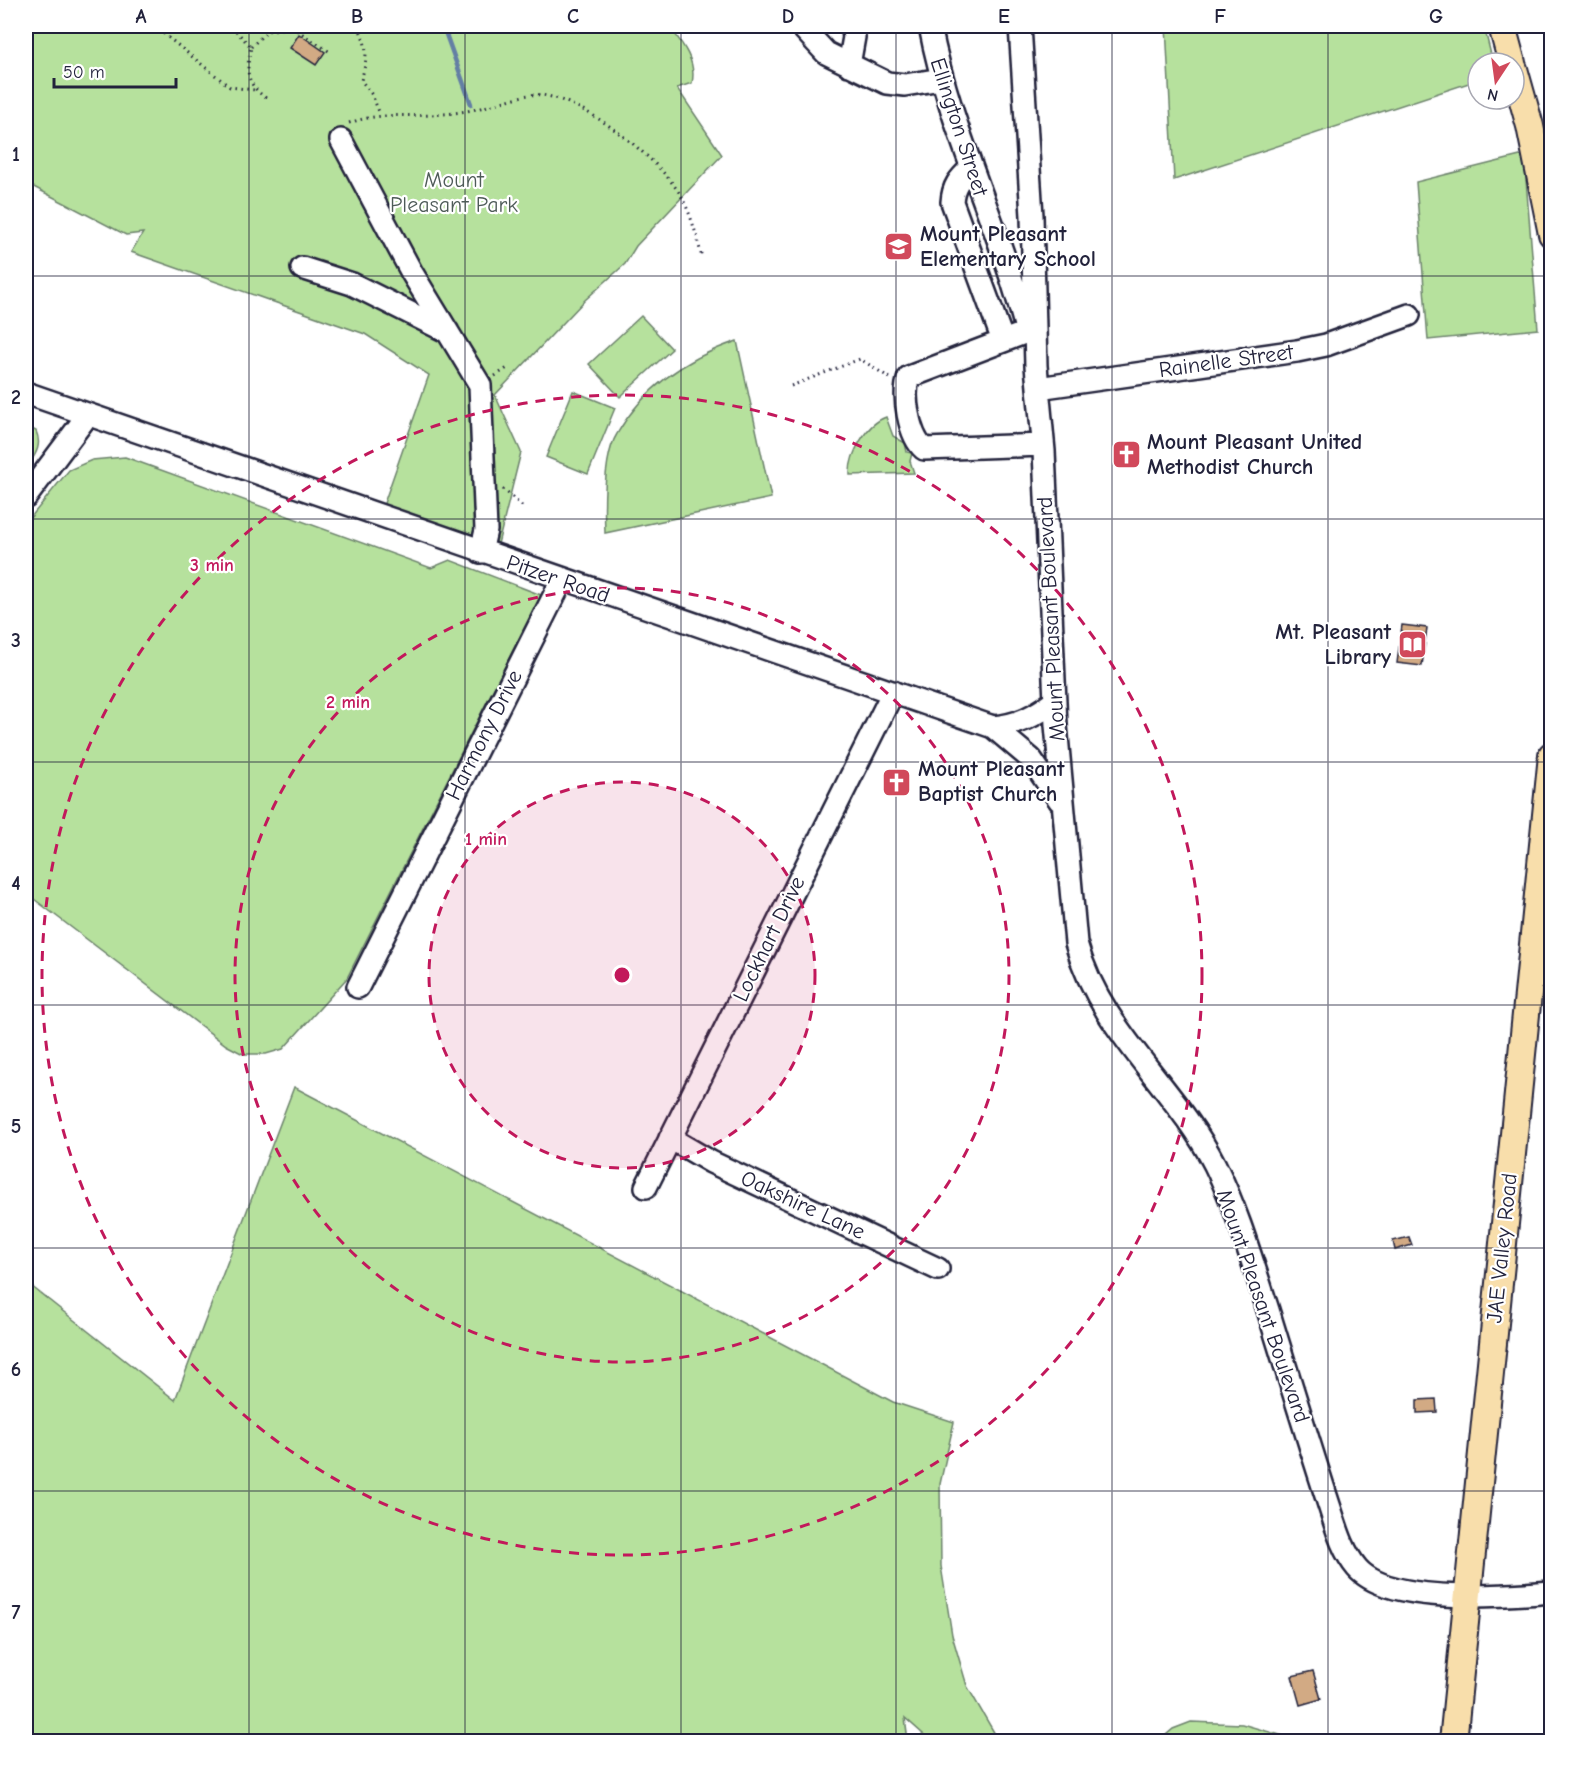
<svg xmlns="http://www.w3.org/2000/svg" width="1577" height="1767" viewBox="0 0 1577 1767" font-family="'Comic Neue',sans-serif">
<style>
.green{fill:#b6e19d;stroke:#6c826c;stroke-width:1.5}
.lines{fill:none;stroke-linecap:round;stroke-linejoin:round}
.stream{stroke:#647fa4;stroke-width:4.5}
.building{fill:#d2aa84;stroke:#22223b;stroke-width:1.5}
.minor-casing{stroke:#22223b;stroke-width:26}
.major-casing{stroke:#22223b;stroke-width:30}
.path{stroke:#22223b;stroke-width:3;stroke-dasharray:1.5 4.5;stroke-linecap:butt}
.minor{stroke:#fff;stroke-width:21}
.major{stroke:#f8deab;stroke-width:26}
.grid{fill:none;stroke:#22223b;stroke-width:1.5;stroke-opacity:0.55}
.ring{fill:none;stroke:#c2185b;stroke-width:3;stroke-dasharray:10 8}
.labels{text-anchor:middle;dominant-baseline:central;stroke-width:4.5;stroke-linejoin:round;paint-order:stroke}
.street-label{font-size:22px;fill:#22223b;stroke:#fff}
.park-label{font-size:22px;fill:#4e5b58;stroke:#fff}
.poi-label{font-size:22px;font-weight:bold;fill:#22223b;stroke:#fff;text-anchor:start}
.centre{fill:#c2185b;stroke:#fff;stroke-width:3}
.ring-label{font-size:18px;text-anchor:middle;font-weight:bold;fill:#c2185b;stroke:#fff;stroke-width:4.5;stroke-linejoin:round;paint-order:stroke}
.neatline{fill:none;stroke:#22223b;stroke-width:2}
.grid-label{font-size:20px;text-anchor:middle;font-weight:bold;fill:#22223b}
</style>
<rect width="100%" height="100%" fill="#fff"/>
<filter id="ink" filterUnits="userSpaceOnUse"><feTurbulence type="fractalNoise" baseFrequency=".0167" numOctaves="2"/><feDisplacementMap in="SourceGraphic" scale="12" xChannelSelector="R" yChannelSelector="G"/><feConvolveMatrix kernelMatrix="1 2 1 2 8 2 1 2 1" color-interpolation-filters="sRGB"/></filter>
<g filter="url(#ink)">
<path class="green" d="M26,26H669C682,43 697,61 692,83L677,88L722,155L636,246L625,264L585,300L495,395L521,452L497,548L382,509L429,375L365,334L131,252L143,233L126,235L26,183Z
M1166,26H1484L1493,63H1478V80L1174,180Z
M1524,155L1538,329L1428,340L1416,182Z
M641,316L672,349L620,397L589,364Z
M737,341L771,498L605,533C604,507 603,456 617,434C644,387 687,358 737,341Z
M573,391L615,408L588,474L546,457Z
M886,417L893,436L905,443L907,452L912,453L910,461L914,473L850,475C849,455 866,424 886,417Z
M26,426L36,431C43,447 34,456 26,469Z
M125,457L431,568L450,560L541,595L347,978L283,1049L266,1054H243L226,1045L26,893V523L69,470L92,460Z
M294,1087L893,1402L954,1422L940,1484L941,1566L952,1635L967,1686L999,1741H931L905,1718L908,1741H26V1282L175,1400Z
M1191,1722L1242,1724L1287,1737L1292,1741H1159L1173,1729Z"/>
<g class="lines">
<path class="stream" d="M443,26L471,104"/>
</g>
<path class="building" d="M299,34L325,52L316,65L290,48Z
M1402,625L1427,628L1422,666L1397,663Z
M1409,1237L1412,1245L1395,1250L1393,1241Z
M1436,1399L1437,1412L1417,1413V1400Z
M1313,1671L1321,1699L1300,1705L1292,1676Z"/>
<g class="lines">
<defs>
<path id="minor" d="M801,26L826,53L887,83L905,85L941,79
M930,26C950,132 1001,228 1027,333
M1020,26L1032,216L1036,366L1044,451L1056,725L1076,943C1100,1031 1175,1086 1215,1165C1238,1212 1252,1261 1268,1310C1288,1375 1308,1440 1329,1505C1336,1526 1342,1550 1357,1568C1389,1605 1505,1596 1552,1592
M849,65L854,37L852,26
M341,140L412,273L480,385L486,530L481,552
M971,168C959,179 953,186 952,202L1003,341
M302,268L352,284L448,332
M1027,332L909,377C902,395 909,436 924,449L1043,445
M1038,388L1297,351L1326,345L1409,315
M26,393L993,727L1031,759L1060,801
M26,497L87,416
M993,727C1018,725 1035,716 1055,701
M358,987L562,580
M670,1138L711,1162L938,1269
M646,1187L893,692"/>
<path id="major" d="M1502,26L1512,63
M1514,69L1530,126L1552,234
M1453,1742L1552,755"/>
</defs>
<use href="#minor" class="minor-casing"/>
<use href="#major" class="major-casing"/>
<path class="path" d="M154,26L230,87L255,90
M358,26C368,46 368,58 361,80L372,95L380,114
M236,31L251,47C246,70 245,83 266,98
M251,47L267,31L292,27L330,52
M349,123C385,111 407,118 443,114C458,113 474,110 488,106C505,102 523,93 541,95C585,100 657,157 680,194C691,213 697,237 702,258
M495,376L509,367
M791,386L860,359L890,378
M503,489L522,506"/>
<use href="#minor" class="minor"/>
<use href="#major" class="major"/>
</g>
</g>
<path class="grid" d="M249,26V1742M465,26V1742M681,26V1742M896,26V1742M1112,26V1742M1328,26V1742M26,276H1552M26,519H1552M26,762H1552M26,1005H1552M26,1248H1552M26,1491H1552"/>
<circle cx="622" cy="975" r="193" fill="#c2185b" fill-opacity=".12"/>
<g class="ring">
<circle cx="622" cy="975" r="193"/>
<circle cx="622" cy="975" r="387"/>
<circle cx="622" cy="975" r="580"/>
</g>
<defs>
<symbol id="school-square" viewBox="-11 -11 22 22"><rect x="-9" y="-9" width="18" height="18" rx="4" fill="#d1495b" stroke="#fff"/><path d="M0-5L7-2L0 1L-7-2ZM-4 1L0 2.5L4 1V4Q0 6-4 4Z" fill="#fff"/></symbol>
<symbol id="church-square" viewBox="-11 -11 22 22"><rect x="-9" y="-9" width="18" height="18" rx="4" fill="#d1495b" stroke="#fff"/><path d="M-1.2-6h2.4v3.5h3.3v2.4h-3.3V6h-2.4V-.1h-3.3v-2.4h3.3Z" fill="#fff"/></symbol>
<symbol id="library-square" viewBox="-11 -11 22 22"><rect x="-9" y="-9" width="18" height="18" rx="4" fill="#d1495b" stroke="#fff"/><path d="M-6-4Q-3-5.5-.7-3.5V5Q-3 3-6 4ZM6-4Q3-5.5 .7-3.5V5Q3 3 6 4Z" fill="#fff"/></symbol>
</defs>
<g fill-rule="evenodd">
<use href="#school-square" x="882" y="230" width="33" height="33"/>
<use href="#church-square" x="1110" y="438" width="33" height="33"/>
<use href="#library-square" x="1396" y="628" width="33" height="33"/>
<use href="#church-square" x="880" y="766" width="33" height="33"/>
</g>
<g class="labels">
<g class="street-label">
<text transform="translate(959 127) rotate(72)">Ellington Street</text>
<text transform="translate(1226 361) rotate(-8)">Rainelle Street</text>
<text transform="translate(558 579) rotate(19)">Pitzer Road</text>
<text transform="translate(1051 619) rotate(-93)">Mount Pleasant Boulevard</text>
<text transform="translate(484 735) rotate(-63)">Harmony Drive</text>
<text transform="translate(769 939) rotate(-64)">Lockhart Drive</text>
<text transform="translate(803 1205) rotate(25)">Oakshire Lane</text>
<text transform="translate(1502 1248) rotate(-84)">JAE Valley Road</text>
<text transform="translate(1263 1306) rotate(71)">Mount Pleasant Boulevard</text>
</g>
<g class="park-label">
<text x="454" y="180">Mount<tspan x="454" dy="25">Pleasant Park</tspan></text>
</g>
<g class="poi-label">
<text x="920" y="234">Mount Pleasant<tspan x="920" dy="25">Elementary School</tspan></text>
<text x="1147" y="442">Mount Pleasant United<tspan x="1147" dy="25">Methodist Church</tspan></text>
<text x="1391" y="632" text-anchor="end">Mt. Pleasant<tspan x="1391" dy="25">Library</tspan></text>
<text x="918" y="769">Mount Pleasant<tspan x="918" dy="25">Baptist Church</tspan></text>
</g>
</g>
<circle cx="622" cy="975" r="9" class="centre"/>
<g class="ring-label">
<text x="212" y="571">3 min</text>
<text x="348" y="708">2 min</text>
<text x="486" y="845">1 min</text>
</g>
<rect width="1577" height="1767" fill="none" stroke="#fff" stroke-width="66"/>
<g transform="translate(1496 81) rotate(193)"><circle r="28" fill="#ffffff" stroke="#a7a7b1" stroke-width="1.5"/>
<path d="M0-4.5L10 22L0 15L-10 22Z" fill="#d1495b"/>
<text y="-9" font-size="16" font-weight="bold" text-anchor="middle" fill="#22223b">N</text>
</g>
<path d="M54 78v9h122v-9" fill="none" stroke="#22223b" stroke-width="3"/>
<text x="63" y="78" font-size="18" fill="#22223b" stroke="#ffffff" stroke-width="4.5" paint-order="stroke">50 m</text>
<rect x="33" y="33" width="1511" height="1701" class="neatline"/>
<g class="grid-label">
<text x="141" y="23">A</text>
<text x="357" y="23">B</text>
<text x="573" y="23">C</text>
<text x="788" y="23">D</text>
<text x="1004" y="23">E</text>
<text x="1220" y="23">F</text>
<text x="1436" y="23">G</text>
<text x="16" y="161">1</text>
<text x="16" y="404">2</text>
<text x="16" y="647">3</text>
<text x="16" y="890">4</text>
<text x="16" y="1133">5</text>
<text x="16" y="1376">6</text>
<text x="16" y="1619">7</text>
</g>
</svg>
